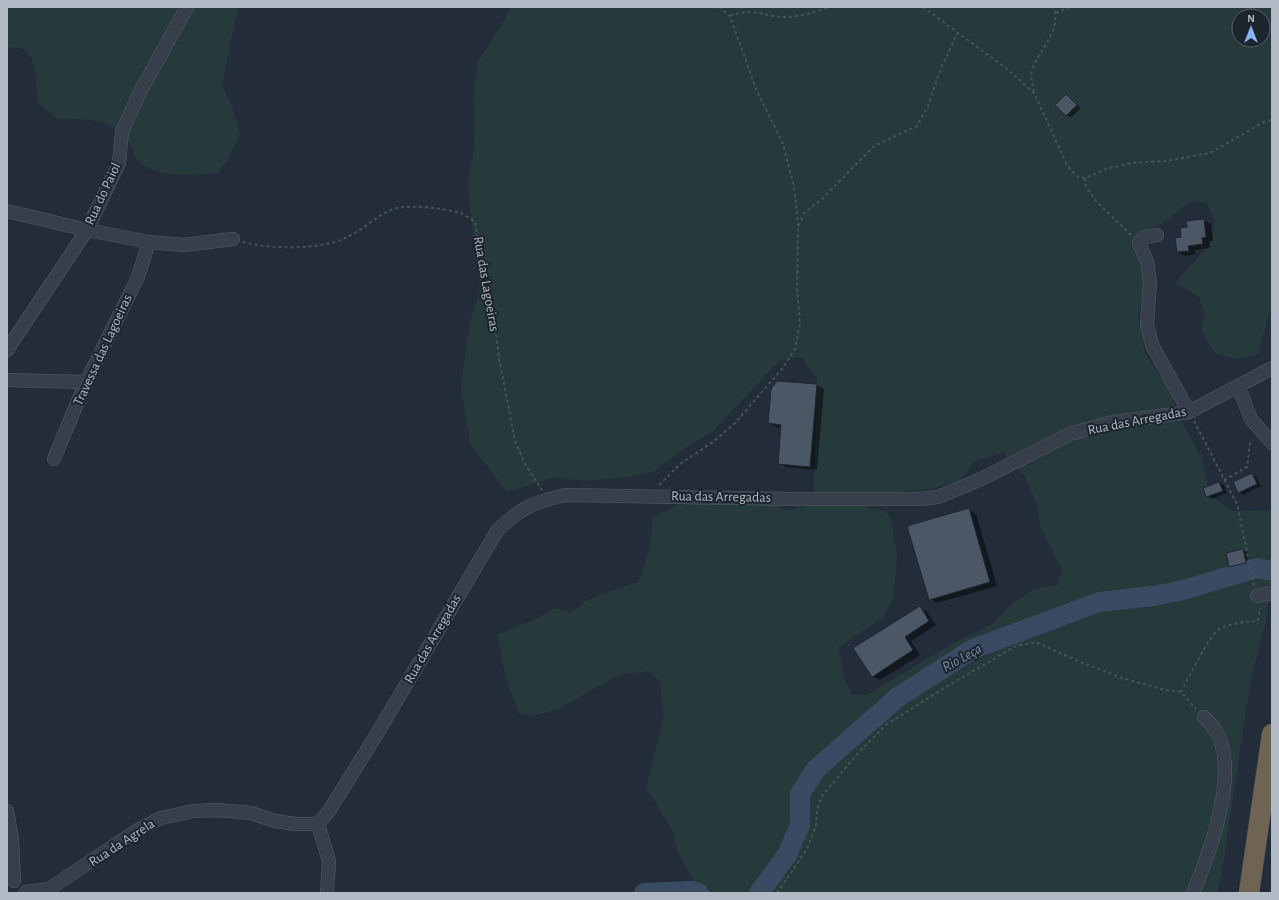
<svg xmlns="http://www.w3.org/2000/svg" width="1279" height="900" viewBox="0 0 1279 900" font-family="'Alegreya Sans',sans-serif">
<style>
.green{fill:#263a3b;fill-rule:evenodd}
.shadow{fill:#0007}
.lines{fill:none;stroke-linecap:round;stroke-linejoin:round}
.river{stroke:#394b62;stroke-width:20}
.building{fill:#4c5765;stroke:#1e2631}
.minor-casing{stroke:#555d68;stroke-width:14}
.highway-casing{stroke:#424a55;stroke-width:21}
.path{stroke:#435558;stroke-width:2;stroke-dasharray:3 3;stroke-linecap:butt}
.minor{stroke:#373f4a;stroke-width:13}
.highway{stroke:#6f6454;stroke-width:20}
.labels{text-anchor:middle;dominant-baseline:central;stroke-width:4;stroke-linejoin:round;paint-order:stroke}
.street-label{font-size:14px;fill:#b2bac6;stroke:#1c242e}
.water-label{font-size:15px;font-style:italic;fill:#7b91ac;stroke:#1c242e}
</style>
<rect width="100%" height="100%" fill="#232d39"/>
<path class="green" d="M7,7H238L222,84L232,106L240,135L229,157L218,173C193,174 162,179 140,163C134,159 133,148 129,142C112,117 84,119 57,119L38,103C36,89 38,51 20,48C16,47 11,48 7,48Z
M512,7H1272V304L1258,354L1235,359L1217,354L1211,348L1202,330L1204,312L1199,297L1175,283L1211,243L1215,222L1208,204C1186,196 1181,212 1164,222C1157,227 1148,229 1140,232L1145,280L1138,318L1145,353L1159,375L1171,386L1174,406L1202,459L1210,495L1232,511L1272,510V574L1266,620L1250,684L1222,872L1217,893H692L693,879L677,851L673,832L646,787L664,714L659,680L647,671L616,676L559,709L534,716L519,714L506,679L497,635L534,620L554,608L571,612L583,604L582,602L637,582V580L640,579L650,546L653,518L677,505L736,500L769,502L787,511L813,504L817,379L801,357L779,361L711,433L688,446L653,472L626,477L584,481L554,477L507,492L470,444L461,387L470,321L480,290L467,183L473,155L475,125L473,95L477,64ZM1239,16H1263V40H1239ZM1004,452L1009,461L1024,475L1036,502L1041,528L1062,570L1058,585L1035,589L1013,603L992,624L955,642L867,695H852L845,680L838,647L882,618L893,600L897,557L891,519L886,511L869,508L878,496L897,492L932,489L947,484L963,478L973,462Z"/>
<path class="shadow" d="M1066,96L1081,108L1071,118L1066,115Z
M1204,220L1211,224L1213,241H1209L1210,248L1195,250L1196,254L1185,256L1178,252L1188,228Z
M817,385L824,389L817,470L786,467L779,463L782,428L776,427L769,423Z
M1252,474L1256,477L1261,486L1243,495L1239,492Z
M1219,483L1224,485L1227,493L1212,499L1207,496Z
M969,510L976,514L997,586L937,603L930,599Z
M1243,550L1248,553L1250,566L1235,569L1230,566Z
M920,608L927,612L936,625L911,641L920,655L880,680L872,676Z"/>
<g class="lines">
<path class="river" d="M644,893L692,891L699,893
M759,893L787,855L800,825V794L816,769L898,697L973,649L1099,602L1153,596L1180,591L1257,568L1272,571"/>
</g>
<path class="building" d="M1066,94L1077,105L1066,116L1055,105Z
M1204,219L1206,237L1202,238L1203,244L1188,246L1189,251L1177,252L1175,238L1181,237L1180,228L1187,227L1186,221Z
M777,381L817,384L810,467L778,464L781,425L768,423L771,389Z
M1252,473L1257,484L1238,493L1233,482Z
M1219,482L1223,491L1206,497L1203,488Z
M969,508L990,582L929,600L907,526Z
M1243,549L1246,563L1229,567L1226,553Z
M920,606L929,621L905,637L913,650L872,677L853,648Z"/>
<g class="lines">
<defs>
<path id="minor" d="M7,211L87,230L149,242L184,245L233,239
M1157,235L1144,237L1139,243L1147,261L1150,283L1147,325L1152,345L1189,412
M7,350L87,230L119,163L122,132L139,94L187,7
M7,380L86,382
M1238,386L1251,419L1272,443
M54,459L86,382L138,277L149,242
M1257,596L1272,593
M7,811L12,839L14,881
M318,824L329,811L375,737L497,531C519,508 535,502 565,495L797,499H917L938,497L979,480L1070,434L1109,423L1189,412L1272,368
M318,824L329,861L327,893
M26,892L49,889L136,831L161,818L193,811L218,810L251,813L275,821L295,824H318
M1193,893C1210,852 1242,769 1214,728C1211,724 1207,720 1204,717"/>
<path id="highway" d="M1249,893L1272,734"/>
</defs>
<use href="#minor" class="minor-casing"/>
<use href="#highway" class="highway-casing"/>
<path class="path" d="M719,7L730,16L756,89L783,144L794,186L798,226
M923,7L1007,69L1034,93L1067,165L1076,176L1085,178L1106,169L1131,163L1166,161L1210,153L1264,122L1272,120
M1056,13L1071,7
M730,16C755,6 766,18 788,17C801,16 817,12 830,7
M1034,92C1033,86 1030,76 1032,70C1039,50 1061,32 1054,7
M1085,178L1086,187L1097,202L1131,235
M243,242C268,249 319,250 343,239C359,233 379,214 393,209C411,204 442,208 460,213C465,215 471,219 475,222L484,285L494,318L499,358L515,441L525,464L542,490
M1194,421L1237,504L1254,586
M1224,480L1247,467L1250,444L1253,440
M659,485L680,464L713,442L735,423L782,369L795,349L800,323L797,291L798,227L805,212L823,198L874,146L917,126L928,106L941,68L958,32
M1181,692C1188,679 1208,638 1218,630C1228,623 1246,622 1258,621L1260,608
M777,893L807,849L816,826L817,810L822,796L858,753L887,724L946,687L1016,646L1036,642L1078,661L1122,678L1165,690L1181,692L1196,709"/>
<use href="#minor" class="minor"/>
<use href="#highway" class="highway"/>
</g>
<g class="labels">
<g class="street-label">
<text transform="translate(103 194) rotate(-65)">Rua do Paiol</text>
<text transform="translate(486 284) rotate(80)">Rua das Lagoeiras</text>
<text transform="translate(103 350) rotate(-65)">Travessa das Lagoeiras</text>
<text transform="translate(1137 421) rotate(-11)">Rua das Arregadas</text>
<text transform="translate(721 497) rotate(1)">Rua das Arregadas</text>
<text transform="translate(433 639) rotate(-60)">Rua das Arregadas</text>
<text transform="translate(122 843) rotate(-33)">Rua da Agrela</text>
</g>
<g class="water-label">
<text transform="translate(962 658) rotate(-29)">Rio Leça</text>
</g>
</g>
<rect width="1279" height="900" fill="none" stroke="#b2bac6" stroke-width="16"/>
<g transform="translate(1251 28)"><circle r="19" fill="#1c242e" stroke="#58606b"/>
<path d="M0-3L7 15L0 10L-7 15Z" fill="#8ab5f2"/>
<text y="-6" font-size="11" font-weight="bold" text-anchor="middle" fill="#b2bac6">N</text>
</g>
</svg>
